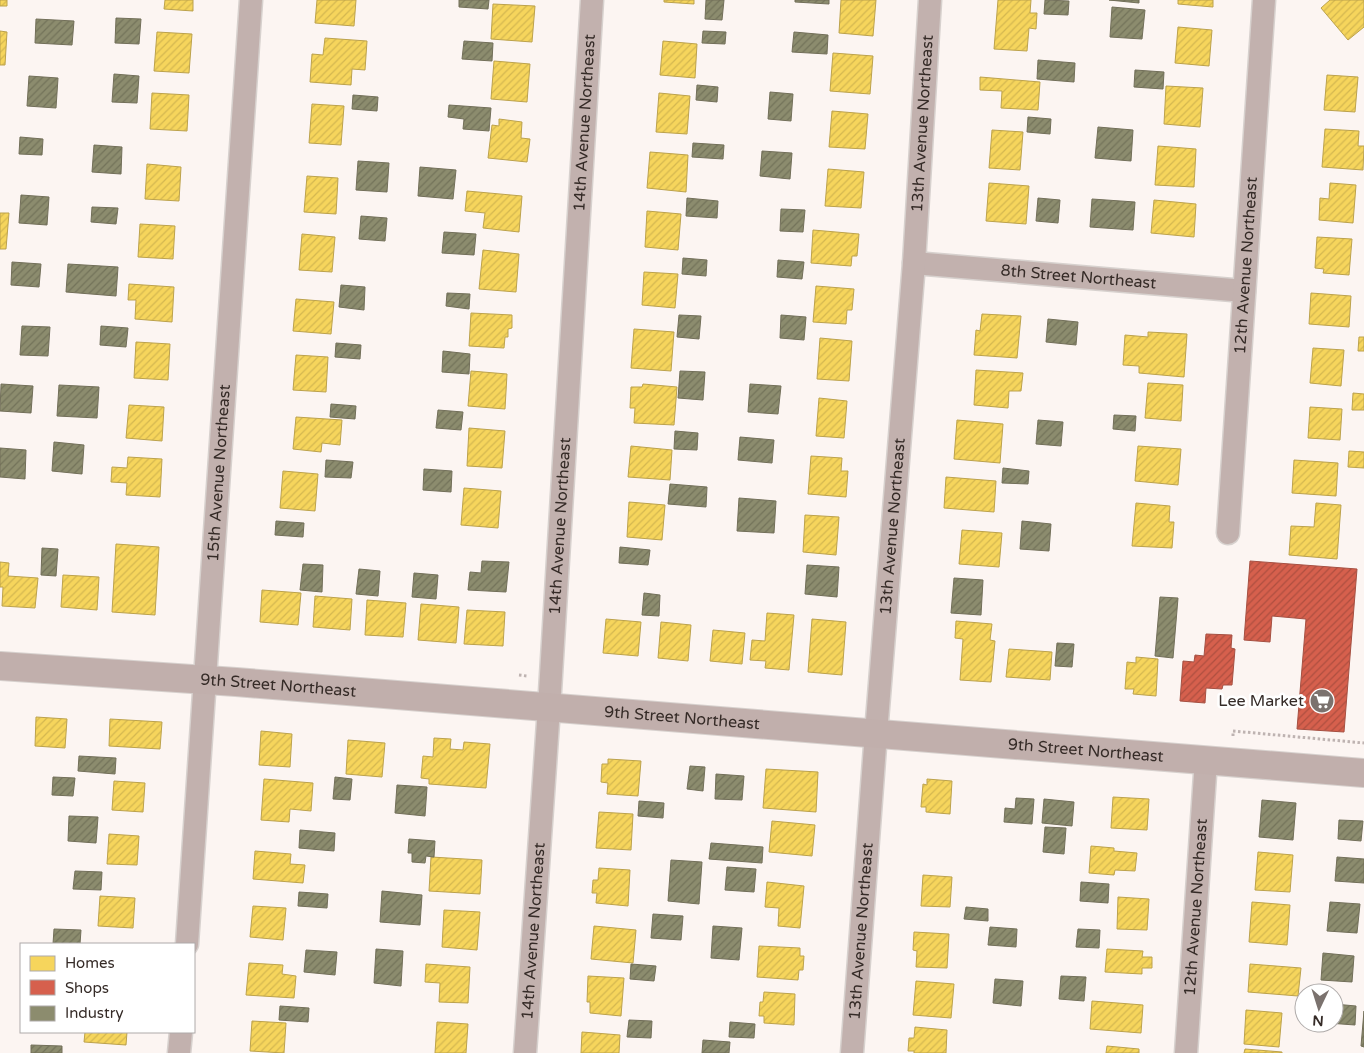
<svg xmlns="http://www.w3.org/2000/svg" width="1364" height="1053" viewBox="0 0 1364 1053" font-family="'Varela Round',sans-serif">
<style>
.homes{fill:url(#homes-hatch);stroke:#bca24c}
.shops{fill:url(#shops-hatch);stroke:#a65042}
.industry{fill:url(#industry-hatch);stroke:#726f59}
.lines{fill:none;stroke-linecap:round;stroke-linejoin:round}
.street-casing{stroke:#d7d1ce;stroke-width:25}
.secondary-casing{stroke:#d7d1ce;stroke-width:30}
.path{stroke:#beb3b1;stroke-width:3;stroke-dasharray:2.5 2.5;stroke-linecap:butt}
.street{stroke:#c2b1ae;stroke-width:22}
.secondary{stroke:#c1afac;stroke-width:28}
.labels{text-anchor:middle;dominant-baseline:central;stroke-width:5;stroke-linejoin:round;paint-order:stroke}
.street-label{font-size:16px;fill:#352b27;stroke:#fff}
.poi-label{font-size:16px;fill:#352b27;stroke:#fff;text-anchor:end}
</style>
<defs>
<pattern id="homes-hatch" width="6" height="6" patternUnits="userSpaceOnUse" patternTransform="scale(1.25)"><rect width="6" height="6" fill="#f6d55c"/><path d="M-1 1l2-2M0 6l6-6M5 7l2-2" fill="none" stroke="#d4b750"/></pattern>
<pattern id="shops-hatch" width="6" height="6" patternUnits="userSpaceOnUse" patternTransform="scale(1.25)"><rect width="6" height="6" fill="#d6604d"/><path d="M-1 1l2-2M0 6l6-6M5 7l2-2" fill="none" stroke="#ae4f40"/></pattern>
<pattern id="industry-hatch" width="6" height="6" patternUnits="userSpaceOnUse" patternTransform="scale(1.25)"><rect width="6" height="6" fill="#8c8c6e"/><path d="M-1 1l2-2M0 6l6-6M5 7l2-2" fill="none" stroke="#73735a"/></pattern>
</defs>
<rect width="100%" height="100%" fill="#fcf5f2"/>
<path class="homes" d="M0,0H7V6H0Z
M165,0H193V11L164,9Z
M317,0H356L354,26L315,23Z
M664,0H694V4L664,2Z
M841,0H876L873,36L839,33Z
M998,0H1031L1030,13H1037L1036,29L1029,28L1027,51L994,49Z
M1178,0H1213V7L1178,4Z
M1330,0H1364V27L1348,40L1321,8Z
M493,4L535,6L532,42L491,39Z
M1178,27L1212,30L1209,66L1175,63Z
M0,31L7,32L5,65H0Z
M157,32L192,34L189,73L154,71Z
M325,38L367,41L365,70L352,69L351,85L310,82L312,54L323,55Z
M663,41L697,44L695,78L660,75Z
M833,53L873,56L870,94L830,91Z
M494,61L530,64L527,102L491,99Z
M1327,75L1358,77L1355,112L1324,110Z
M980,77L1040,82L1038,110L1001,108L1002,91L980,90Z
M1166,86L1203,88L1200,127L1164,124Z
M152,93L189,95L187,131L150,129Z
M659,93L690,96L687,134L656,132Z
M312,104L344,106L341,145L309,143Z
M832,111L868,114L865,149L829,147Z
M499,119L522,122L521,138L530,139L527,162L488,158L492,125L499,126Z
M1325,129L1359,131L1358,146H1364L1363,170L1322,167Z
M992,130L1023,132L1020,170L989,168Z
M1158,146L1196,149L1194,187L1155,185Z
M650,152L688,155L686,192L647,188Z
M147,164L181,167L179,201L145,199Z
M828,169L864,172L861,208L825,206Z
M307,176L338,178L336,214L304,212Z
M989,183L1029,186L1026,224L986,221Z
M1330,183L1356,185L1353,223L1319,220L1320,198L1329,199Z
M467,191L522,196L519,232L483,228L485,213L465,211Z
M1154,200L1196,204L1194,237L1151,233Z
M647,211L681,214L678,250L645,247Z
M0,213H9L6,249H0Z
M140,224L175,226L173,259L138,257Z
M813,230L859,234L857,256H852L851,266L811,263Z
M302,234L335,237L332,272L299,270Z
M1317,237L1352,239L1349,275L1323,273L1324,269L1315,268Z
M483,250L519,254L516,292L479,289Z
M644,272L678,274L675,308L642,305Z
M129,284L174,287L172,322L135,319L136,300H128Z
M816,286L854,289L852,310H847L846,324L813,322Z
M1311,293L1351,296L1349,327L1309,324Z
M296,299L334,302L331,334L293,331Z
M471,313L512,315V328L508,329V337H505L504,348L469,346Z
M982,314L1021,316L1017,358L974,355L976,330L980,331Z
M634,329L674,332L671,371L631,368Z
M1148,332L1187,334L1184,377L1139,373V366L1123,365L1125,335L1148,337Z
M1359,337H1364V351H1358Z
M820,338L852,341L849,381L817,379Z
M136,342L170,344L168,380L134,378Z
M1313,348L1344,350L1341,386L1310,383Z
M296,355L328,357L326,392L293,390Z
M976,370L1023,373L1021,391H1009L1008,408L974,405Z
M471,371L507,374L505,409L468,406Z
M1148,383L1183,385L1181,421L1145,418Z
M643,384L677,387L674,425L634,423L635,408H630L631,387H642Z
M1353,393L1364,394V410H1352Z
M819,398L847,401L844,438L816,436Z
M129,405L164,407L162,441L126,438Z
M1310,407L1342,409L1340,440L1308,438Z
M296,417L342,420L340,445L322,443L321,452L293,449Z
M957,420L1003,424L1000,463L954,459Z
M469,428L505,431L502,468L467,466Z
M631,446L672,450L670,480L628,477Z
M1138,446L1181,449L1178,485L1135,481Z
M1349,451L1364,452V468L1348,467Z
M811,456L842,458L841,471H848L846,497L808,494Z
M128,457L162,459L160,497L126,495L127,483L111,482L112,467L127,468Z
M1294,460L1338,463L1336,496L1292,493Z
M283,471L318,474L315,511L280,508Z
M946,477L996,481L994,512L944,508Z
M464,488L501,491L498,528L461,525Z
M629,502L665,505L662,540L627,537Z
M1136,503L1170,506L1169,522H1174L1172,548L1132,546Z
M1316,503L1341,505L1337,559L1289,555L1291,526L1314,527Z
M805,515L839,517L836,555L803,552Z
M962,530L1002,533L999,567L959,564Z
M116,544L159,547L155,615L112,612Z
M0,562L9,563L8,576L38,578L35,608L2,606L3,587H0Z
M63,575L99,577L97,610L61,607Z
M262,590L301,593L298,625L260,622Z
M315,596L352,599L350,630L313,627Z
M367,600L406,603L403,637L365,635Z
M421,604L459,607L456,643L418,640Z
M467,610L505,612L503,646L464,644Z
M767,613L794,615L789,670L765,668L766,661L750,660L752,640L765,641Z
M606,619L641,622L638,656L603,653Z
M812,619L846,622L842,675L808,672Z
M956,621L992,624L990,640L995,641L991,682L960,680L963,639L955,638Z
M661,622L691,625L688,661L658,658Z
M713,630L745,633L742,664L710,661Z
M1009,649L1052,652L1050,680L1006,677Z
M1136,657L1158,659L1156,696L1133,694L1134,689H1125L1127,662L1136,663Z
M36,717L67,719L65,748L35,746Z
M110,719L162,722L160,749L109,746Z
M261,731L292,734L290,767L259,765Z
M434,738L451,739L450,749L463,750L464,742L490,744L486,788L429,784V779L421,778L423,756L433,757Z
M348,740L385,743L382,777L346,774Z
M608,759L641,761L638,796L607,794L608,783L601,782L602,764H608Z
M766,769L818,772L816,812L763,808Z
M264,779L313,783L311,811L290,809L289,822L261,820Z
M927,779L952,781L950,814L926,812V807H921L923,784L927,785Z
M114,781L145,783L143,812L112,810Z
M1113,797L1149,799L1147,830L1111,828Z
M599,812L633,814L631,850L596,848Z
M772,821L815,825L812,856L769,852Z
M109,834L139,836L137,865L107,864Z
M1091,846L1114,848V851L1137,853L1135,871L1115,870L1114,875L1089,873Z
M255,851L291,854L290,864L305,865L303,883L253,879Z
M1258,852L1293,855L1290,892L1255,890Z
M431,857L482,860L480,894L429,891Z
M599,868L630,870L628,906L596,903L597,893H592L593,880H598Z
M923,875L952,877L950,907L921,906Z
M767,882L804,886L800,928L778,926L779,908L765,907Z
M100,896L135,898L133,928L98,926Z
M1118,897L1149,899L1147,930L1117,929Z
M1252,902L1290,905L1287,945L1249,942Z
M253,906L286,908L283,940L250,937Z
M444,910L480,912L477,950L442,947Z
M594,926L636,930L633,963L591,959Z
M914,932L949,934L947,968L916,967L917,951L913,950Z
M759,946L800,948V956H804L803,970H799L798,980L757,977Z
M1107,949L1143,951L1142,957H1152V968H1142V974L1105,972Z
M249,963L283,965L282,974L296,976L294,998L246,995Z
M426,964L470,967L468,1003L439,1002L440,983L425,982Z
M1250,964L1301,968L1298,996L1248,992Z
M588,976L624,978L621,1016L590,1013V1002H587Z
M916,981L954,984L951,1018L913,1015Z
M764,992L795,994L794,1025L764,1023V1016H759L760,1002H763Z
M1092,1001L1143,1005L1141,1033L1090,1029Z
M1246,1010L1282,1013L1279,1047L1244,1044Z
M252,1021L286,1023L284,1053L250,1051Z
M437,1022L468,1024L466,1053H435Z
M915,1027L947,1030L946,1053H914V1051H908L909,1038H914Z
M85,1032H127L126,1045L84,1042Z
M582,1032L620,1035L619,1053H581Z
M1107,1046L1139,1049V1053H1106Z
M1245,1049L1282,1052V1053H1244Z"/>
<path class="shops" d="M1250,561L1357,569L1344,732L1297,729L1306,619L1272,616L1270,642L1244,640Z
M1206,634L1232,635L1231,648L1235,649L1232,685H1223L1222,689L1206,688L1205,703L1180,701L1183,661L1194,662L1195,655L1204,656Z"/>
<path class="industry" d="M459,0H489L488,9L459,7Z
M706,0H724L722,20L705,19Z
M795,0H829V4L795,2Z
M1045,0L1069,1L1068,15L1044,14Z
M1109,0H1139V3Z
M1112,7L1145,10L1142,39L1110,37Z
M116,18L141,19L139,44L115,43Z
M36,19L74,21L72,45L35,43Z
M703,31L726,32L725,44L702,43Z
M794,32L828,35L827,54L792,52Z
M464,41L493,43L492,61L462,59Z
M1038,60L1075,63L1074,82L1037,79Z
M1135,70L1164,72L1163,89L1134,87Z
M114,74L139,76L137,103L112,102Z
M29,76L58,78L56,108L27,106Z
M697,85L718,87L717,102L696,100Z
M770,92L793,94L791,121L768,119Z
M353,95L378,97L377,111L352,109Z
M449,105L491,108L489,131L463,129L464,119L448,117Z
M1028,117L1051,119L1050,134L1027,132Z
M1098,127L1133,130L1131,161L1095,158Z
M20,137L43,139L42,155L19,154Z
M693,143L724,145L723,159L692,157Z
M94,145L122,147L121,174L92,172Z
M762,151L792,153L790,179L760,176Z
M358,161L389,163L387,192L356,190Z
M420,167L456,170L453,199L418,196Z
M21,195L49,197L47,225L19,223Z
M687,198L718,201L717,218L686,216Z
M1038,198L1060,200L1058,223L1036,221Z
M1092,199L1135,202L1133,230L1090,227Z
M92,207L118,208L116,224L91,222Z
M781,209L805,210L803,232L780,231Z
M361,216L387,218L385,241L359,239Z
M444,232L476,234L474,255L442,253Z
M683,258L707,260L706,276L682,274Z
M778,260L804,262L802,279L777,277Z
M12,262L41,264L39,287L11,285Z
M68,264L118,267L116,296L66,292Z
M341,285L365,287L364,310L339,307Z
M447,293L470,294L469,309L446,306Z
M679,315L701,316L699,339L677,337Z
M781,315L806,317L804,340L780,338Z
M1048,319L1078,322L1076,345L1046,342Z
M22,326L50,327L48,356L20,355Z
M101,326L128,328L126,347L100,345Z
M336,343L361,345L360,359L335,357Z
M443,351L470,354L469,374L442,372Z
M680,371L705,372L703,400L678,398Z
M1,384L33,386L31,413L0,411Z
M750,384L781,386L778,414L748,412Z
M59,385L99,387L97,418L57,416Z
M331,404L356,406L355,419L330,417Z
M438,410L463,412L461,430L436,428Z
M1114,415L1136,416L1135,431L1113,429Z
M1038,420L1063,422L1061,446L1036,444Z
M675,431L698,433L697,450L674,449Z
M740,437L774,440L772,463L738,460Z
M54,442L84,445L82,474L52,471Z
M0,448L26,450L25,479L0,477Z
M326,460L353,462L351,478L325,477Z
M1003,468L1029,471L1028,484L1002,483Z
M424,469L452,471L451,492L423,490Z
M670,484L707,487L706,507L668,504Z
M739,498L776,501L774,533L737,531Z
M276,521L304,523L303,537L275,535Z
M1022,521L1051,524L1049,551L1020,549Z
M620,547L650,550L648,565L619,563Z
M42,548L58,549L56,576L41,575Z
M482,561L509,562L506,592L468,590L470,572L481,573Z
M303,564L323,565L322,592L300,590Z
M807,565L839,567L837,597L805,594Z
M359,569L380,571L378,596L356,594Z
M414,573L438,575L436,599L412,597Z
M954,578L983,580L981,615L951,613Z
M644,593L660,595L659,616L642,615Z
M1160,597L1178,598L1173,658L1155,656Z
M1057,643L1074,644L1072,667L1055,666Z
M79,756L116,758L115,774L78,771Z
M690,766L705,767L703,791L687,789Z
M716,774L744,776L742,800L715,799Z
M53,777L75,778L73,796L52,795Z
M335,777L352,779L350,800L333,799Z
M397,785L427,787L425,816L395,813Z
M1016,798L1034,799L1032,824L1004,822L1005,808L1015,809Z
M1044,799L1074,802L1072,826L1042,823Z
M1262,800L1296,803L1293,840L1259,837Z
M639,801L664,803L663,818L638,816Z
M69,816L98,817L96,843L68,841Z
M1339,820L1363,821L1361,841L1338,839Z
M1045,827L1066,828L1064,854L1043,852Z
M300,830L335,833L334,851L299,848Z
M409,839L435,841L434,857L426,856L425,863L412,862V853H408Z
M711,843L763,847L762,863L709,859Z
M1337,857L1364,859V883L1335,881Z
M671,860L702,862L699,904L668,901Z
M727,867L756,869L754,892L725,890Z
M75,871L102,872L101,890L73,889Z
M1081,882L1109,884L1108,903L1080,901Z
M382,891L422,895L420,925L380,922Z
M299,892L328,894L327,908L298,906Z
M1330,902L1360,904L1357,933L1327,931Z
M966,907L988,909V921L964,919Z
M653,914L683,916L681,940L651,938Z
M713,926L742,928L739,960L711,958Z
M990,927L1017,929L1016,947L988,945Z
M54,929L81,930L80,944H53Z
M1078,929L1100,930L1099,948L1076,947Z
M376,949L403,951L401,986L374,983Z
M306,950L337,952L335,975L304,972Z
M1323,953L1354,956L1352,982L1321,980Z
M631,964L656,966L654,981L630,979Z
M1061,976L1086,977L1084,1001L1059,999Z
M995,979L1023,981L1021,1006L993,1003Z
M1334,1004L1356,1006L1355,1025L1328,1023H1334Z
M280,1006L309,1008L308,1022L279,1020Z
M1364,1011V1047L1361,1046Z
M629,1020L652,1021L651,1038L627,1037Z
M730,1022L755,1024L754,1038L729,1037Z
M703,1040L730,1042L729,1053H702Z
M31,1045L62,1046V1053H31Z"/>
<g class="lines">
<defs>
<g id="street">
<path id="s1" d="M914,263L1244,291"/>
<path id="s2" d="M1228,533L1264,0"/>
<path id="s3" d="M187,944L251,0"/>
<path d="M179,1053L181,1032"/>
<path id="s4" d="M525,1053L549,708L592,0"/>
<path id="s5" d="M852,1053L876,733L914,263L930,0"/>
<path id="s6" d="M1186,1053L1206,760"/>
</g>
<g id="secondary">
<path id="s7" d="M0,666L236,682L1364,773"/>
</g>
</defs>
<use href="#street" class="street-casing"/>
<use href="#secondary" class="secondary-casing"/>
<path class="path" d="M519,675L527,676
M1233,736V731L1364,743"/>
<use href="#street" class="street"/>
<use href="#secondary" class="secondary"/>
</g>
<defs>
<symbol id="supermarket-disc" viewBox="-11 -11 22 22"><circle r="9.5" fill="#7b726e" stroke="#fff"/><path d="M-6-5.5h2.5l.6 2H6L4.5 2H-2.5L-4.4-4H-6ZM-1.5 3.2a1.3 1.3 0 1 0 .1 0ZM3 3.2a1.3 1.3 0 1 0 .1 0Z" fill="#fff"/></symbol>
</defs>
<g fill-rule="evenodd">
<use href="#supermarket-disc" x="1308" y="687" width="28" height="28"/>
</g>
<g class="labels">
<g class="street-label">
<text stroke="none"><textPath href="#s4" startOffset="932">14th Avenue Northeast</textPath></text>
<text stroke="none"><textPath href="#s5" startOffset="932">13th Avenue Northeast</textPath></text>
<text stroke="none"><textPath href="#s2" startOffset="268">12th Avenue Northeast</textPath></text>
<text stroke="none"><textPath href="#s1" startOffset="165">8th Street Northeast</textPath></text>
<text stroke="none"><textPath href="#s3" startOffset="472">15th Avenue Northeast</textPath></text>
<text stroke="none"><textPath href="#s4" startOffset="528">14th Avenue Northeast</textPath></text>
<text stroke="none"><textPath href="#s5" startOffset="528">13th Avenue Northeast</textPath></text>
<text stroke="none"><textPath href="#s7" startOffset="279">9th Street Northeast</textPath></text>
<text stroke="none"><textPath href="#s7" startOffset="684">9th Street Northeast</textPath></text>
<text stroke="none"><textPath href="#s7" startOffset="1089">9th Street Northeast</textPath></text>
<text stroke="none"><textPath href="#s6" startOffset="146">12th Avenue Northeast</textPath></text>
<text stroke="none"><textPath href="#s5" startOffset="122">13th Avenue Northeast</textPath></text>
<text stroke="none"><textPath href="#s4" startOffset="122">14th Avenue Northeast</textPath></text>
</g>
<g class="poi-label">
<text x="1304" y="701">Lee Market</text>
</g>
</g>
<rect x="20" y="943" width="175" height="90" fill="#ffffff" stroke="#aeaaa9"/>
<rect x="30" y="956" width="25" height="15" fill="#f6d55c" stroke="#aeaaa9"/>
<text x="65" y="968" font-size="15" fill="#352b27">Homes</text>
<rect x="30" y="980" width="25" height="15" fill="#d6604d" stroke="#aeaaa9"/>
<text x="65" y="993" font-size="15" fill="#352b27">Shops</text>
<rect x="30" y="1006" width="25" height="15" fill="#8c8c6e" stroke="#aeaaa9"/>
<text x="65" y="1018" font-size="15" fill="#352b27">Industry</text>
<g transform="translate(1319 1008) rotate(184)"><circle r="24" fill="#ffffff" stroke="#aeaaa9"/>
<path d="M0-4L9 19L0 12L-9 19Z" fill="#7b726e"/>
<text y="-8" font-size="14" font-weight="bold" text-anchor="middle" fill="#352b27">N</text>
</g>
</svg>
